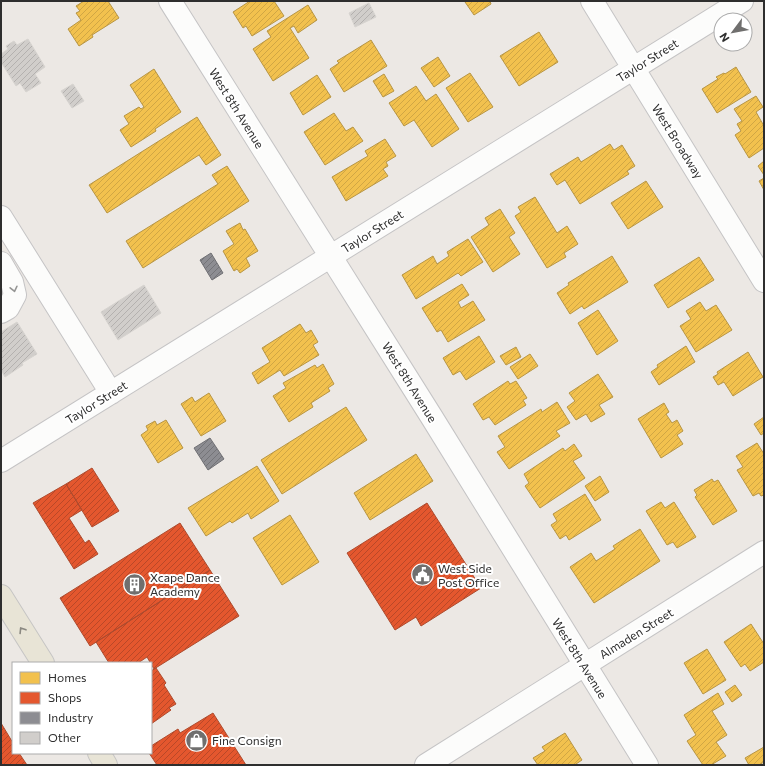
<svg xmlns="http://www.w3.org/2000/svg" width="765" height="766" viewBox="0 0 765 766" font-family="Commissioner,sans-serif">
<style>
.homes{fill:url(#homes-hatch);stroke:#b79544}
.shops{fill:url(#shops-hatch);stroke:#ad4b2e}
.industry{fill:url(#industry-hatch);stroke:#707074}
.building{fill:url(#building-hatch);stroke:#d7d4d0}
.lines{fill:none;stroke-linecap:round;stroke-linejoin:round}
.minor-casing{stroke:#c5c4c5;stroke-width:24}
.major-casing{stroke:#c6c5c4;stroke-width:24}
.minor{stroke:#fcfcfb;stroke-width:22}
.major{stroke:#e8e4d6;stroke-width:22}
.oneway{stroke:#959594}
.oneway2{stroke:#8b8982}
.labels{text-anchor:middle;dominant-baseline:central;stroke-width:4;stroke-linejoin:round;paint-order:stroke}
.street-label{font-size:12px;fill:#2e2e2e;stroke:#fff}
.poi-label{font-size:12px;fill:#2e2e2e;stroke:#fff;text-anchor:start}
</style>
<defs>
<pattern id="homes-hatch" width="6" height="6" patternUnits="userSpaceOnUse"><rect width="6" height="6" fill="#f2c14e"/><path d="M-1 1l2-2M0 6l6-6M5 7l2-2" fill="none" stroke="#d0a644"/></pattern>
<pattern id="shops-hatch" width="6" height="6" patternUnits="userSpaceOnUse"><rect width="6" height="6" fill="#e4572e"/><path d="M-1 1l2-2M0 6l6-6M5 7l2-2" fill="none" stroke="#b94828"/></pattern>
<pattern id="industry-hatch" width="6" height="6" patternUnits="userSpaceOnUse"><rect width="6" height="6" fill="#8d8d92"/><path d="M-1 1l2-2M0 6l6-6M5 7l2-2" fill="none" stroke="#747478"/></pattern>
<pattern id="building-hatch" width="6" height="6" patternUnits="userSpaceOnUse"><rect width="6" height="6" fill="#d1cecb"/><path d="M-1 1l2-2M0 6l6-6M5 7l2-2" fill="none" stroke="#b4b1af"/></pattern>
</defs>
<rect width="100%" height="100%" fill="#ece8e4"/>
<path class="homes" d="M84,1H108L119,18L92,35L93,37L79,46L68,29L81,20L76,13L80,11L76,6Z
M250,1H274L284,16L252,36L246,26L243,28L233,12Z
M467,1H490L491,4L474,15L465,2Z
M308,5L317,20L298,33L294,26L290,28L309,58L273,81L253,49L271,37L267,31Z
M539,32L558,62L519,86L500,56Z
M371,40L387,66L344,92L330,69L339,63L337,61Z
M438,57L450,76L434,87L421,68Z
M736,67L751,92L717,113L702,89L718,79L716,77L724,73L725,74Z
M154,69L181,112L155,129L156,131L131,147L120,130L129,124L124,116L139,107L141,109L144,107L130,85Z
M470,73L493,107L468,122L446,88Z
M384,74L394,91L383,97L373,81Z
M317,75L331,97L303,115L290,93Z
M416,86L426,101L436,94L459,129L432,147L414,120L404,126L389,103Z
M756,96L763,107L756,112L764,126V148L749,158L735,135L741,131L737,124L742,121L734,109Z
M334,113L346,131L353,127L363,141L325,165L304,132Z
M197,117L221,155L206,165L199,155L107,213L89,185Z
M385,139L396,156L386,162L388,166L383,169L388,176L346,201L332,177L368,156L365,151Z
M610,144L614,150L622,145L635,166L627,171L629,174L580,204L565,180L557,185L550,174L578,157L581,162Z
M764,161V175L758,166Z
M227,166L249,201L143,268L126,241L218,184L212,175Z
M764,178V190L759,181Z
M646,181L663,207L628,229L611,203Z
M535,197L557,233L567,226L578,244L564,253L566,257L547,268L515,216L521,212L518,207Z
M500,209L515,233L509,237L520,254L493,272L471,237L489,225L485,218Z
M240,223L243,230L245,229L258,251L246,258L250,266L240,273L237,269L234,271L223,251L234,244L226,231Z
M468,239L483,262L461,276L458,273L416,299L402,275L433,256L437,264L449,256L447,252Z
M612,256L628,282L584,309L582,306L570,314L557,293L569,285L568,283Z
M699,257L714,280L668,308L654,285Z
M462,284L469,295L458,302L461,308L473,301L485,320L448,342L441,330L437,332L422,308Z
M700,302L706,311L716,305L732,330L696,352L680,326L691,319L686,311Z
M598,310L618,341L597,355L578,323Z
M300,324L306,333L311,330L318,342L313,345L319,355L284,376L280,370L258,384L252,373L270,362L262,348Z
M479,336L495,362L466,380L460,371L453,375L443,358Z
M686,346L695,362L659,385L651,372L658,367L657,365Z
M516,347L521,357L506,365L500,356Z
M748,352L763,377L733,396L724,382L718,385L713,377L718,374L717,372Z
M530,354L538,366L518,379L510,367Z
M323,364L334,384L328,388L330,391L311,403L313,407L289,422L273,396L286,388L283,383L315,365L317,368Z
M598,374L613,397L599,405L605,414L591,422L586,414L576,420L567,407L575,401L569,393Z
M508,381L510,384L516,381L527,398L523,400L526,405L495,425L489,417L483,420L473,404Z
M209,393L226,421L201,436L181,404L192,397L195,402Z
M557,402L570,423L556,431L560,436L509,469L497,452L505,447L498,436L541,409L542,412Z
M664,403L669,412L666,414L672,423L677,420L683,431L677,435L683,444L661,458L638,419Z
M346,407L367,440L282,494L261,460Z
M764,417V433L761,435L754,424Z
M166,420L183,448L158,463L141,435L148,430L146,426L155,421L157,425Z
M757,443L764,454V495L761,496L759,493L753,496L737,470L743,467L736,456Z
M574,444L582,456L573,461L585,478L540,508L525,486L529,483L524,474L563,448L565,451Z
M416,454L433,481L370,520L354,493Z
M257,466L279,501L251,519L248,513L232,523L230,521L206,536L188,508Z
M600,476L609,492L595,501L585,486Z
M712,479L714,482L718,480L737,511L713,525L695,497L697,495L694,490Z
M585,494L601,520L569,540L566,535L560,539L551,525L557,521L553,514Z
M661,502L665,508L674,502L696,537L677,548L673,542L667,545L646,511Z
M290,515L319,562L282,585L253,538Z
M640,529L660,561L594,603L570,567L591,553L596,561L615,549L613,546Z
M751,624L764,644V662L750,671L745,664L741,667L724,642Z
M707,649L726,680L703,694L684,663Z
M735,685L742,695L732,702L725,692Z
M718,693L724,704L712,711L727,735L716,742L726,756L711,765H703L687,741L696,735L684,715Z
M565,733L582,760L576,764V765H538L533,758L545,751L542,747Z
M764,747V762L759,765H749L745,758Z"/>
<path class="shops" d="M92,468L119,511L92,527L66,484Z
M66,484L82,510L69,518L85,543L89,540L98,554L74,569L33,503Z
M427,503L481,588L421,626L416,617L395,630L347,553Z
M180,523L210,570L90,646L60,598Z
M210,570L239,616L154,669L147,657L138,663H109L96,642Z
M156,668L166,683L164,685L176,704L169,708L171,710L151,724V671Z
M213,713L246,765H157L149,753H151V746L178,729L180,733Z
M1,723L13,743V753H19L27,765H1Z"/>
<path class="industry" d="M211,253L223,273L212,280L200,260Z
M210,438L224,459L208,470L194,448Z"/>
<path class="building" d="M369,3L376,17L355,27L349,13Z
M28,39L45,67L35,74L41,83L26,92L20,83L16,86L1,62V54L8,49L6,46L14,41L17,45Z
M73,84L84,101L72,108L61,91Z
M144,285L161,313L118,340L101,312Z
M17,322L37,354L22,363L23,365L5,377L1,370V332Z"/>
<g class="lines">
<defs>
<path id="minor" d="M170,1L431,416L647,765
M592,1L764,281
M1,217L111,393
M1,263L12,282L15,295L8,308L1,312
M1,461L742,1
M426,765L764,552"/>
<path id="major" d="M1,596L43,663
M99,753L106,765"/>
</defs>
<use href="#minor" class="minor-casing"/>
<use href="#major" class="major-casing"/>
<use href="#minor" class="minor"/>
<use href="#major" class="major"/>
</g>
<defs><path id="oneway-chevron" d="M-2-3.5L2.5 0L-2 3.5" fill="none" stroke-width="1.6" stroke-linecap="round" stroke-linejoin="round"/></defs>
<use class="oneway" href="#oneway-chevron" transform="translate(14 289) rotate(77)"/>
<use class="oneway2" href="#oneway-chevron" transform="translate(22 630) rotate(-122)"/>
<defs>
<symbol id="civic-disc" viewBox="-11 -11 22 22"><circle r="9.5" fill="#706f6e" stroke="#fff"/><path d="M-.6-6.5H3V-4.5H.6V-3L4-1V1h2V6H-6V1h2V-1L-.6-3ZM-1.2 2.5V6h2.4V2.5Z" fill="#fff"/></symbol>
<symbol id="building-disc" viewBox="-11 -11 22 22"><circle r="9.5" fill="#706f6e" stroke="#fff"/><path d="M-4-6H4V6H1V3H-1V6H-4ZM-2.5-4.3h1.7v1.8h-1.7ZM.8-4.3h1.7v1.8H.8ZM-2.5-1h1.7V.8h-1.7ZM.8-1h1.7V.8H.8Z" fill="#fff"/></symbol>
<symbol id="shop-disc" viewBox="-11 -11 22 22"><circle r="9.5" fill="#706f6e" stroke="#fff"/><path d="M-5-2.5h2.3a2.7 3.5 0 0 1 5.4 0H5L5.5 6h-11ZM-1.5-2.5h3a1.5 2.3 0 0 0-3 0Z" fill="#fff"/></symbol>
</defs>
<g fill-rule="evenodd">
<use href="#civic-disc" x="410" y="562" width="25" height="25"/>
<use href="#building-disc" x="122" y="572" width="25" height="25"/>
<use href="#shop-disc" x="184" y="728" width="25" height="25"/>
</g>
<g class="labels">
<g class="street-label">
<text transform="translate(647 60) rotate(-32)">Taylor Street</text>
<text transform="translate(237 108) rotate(58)">West 8th Avenue</text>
<text transform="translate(678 141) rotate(58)">West Broadway</text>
<text transform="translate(372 231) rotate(-32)">Taylor Street</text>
<text transform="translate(410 382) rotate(58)">West 8th Avenue</text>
<text transform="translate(96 402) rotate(-32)">Taylor Street</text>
<text transform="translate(636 633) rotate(-32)">Almaden Street</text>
<text transform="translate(580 658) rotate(58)">West 8th Avenue</text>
</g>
<g class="poi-label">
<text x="438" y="568">West Side<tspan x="438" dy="14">Post Office</tspan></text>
<text x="150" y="577">Xcape Dance<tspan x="150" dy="14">Academy</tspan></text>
<text x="212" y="740">Fine Consign</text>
</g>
</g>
<rect width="765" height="766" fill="none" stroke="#2e2e2e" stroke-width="4"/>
<rect x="12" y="662" width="140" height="92" fill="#ffffff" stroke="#ababab"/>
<rect x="20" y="672" width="20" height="12" fill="#f2c14e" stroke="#ababab"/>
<text x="48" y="682" font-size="12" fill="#2e2e2e">Homes</text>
<rect x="20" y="692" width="20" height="12" fill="#e4572e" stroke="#ababab"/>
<text x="48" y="702" font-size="12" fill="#2e2e2e">Shops</text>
<rect x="20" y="712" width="20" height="12" fill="#8d8d92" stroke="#ababab"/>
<text x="48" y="722" font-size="12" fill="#2e2e2e">Industry</text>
<rect x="20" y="732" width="20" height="12" fill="#d1cecb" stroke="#ababab"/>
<text x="48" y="742" font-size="12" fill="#2e2e2e">Other</text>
<g transform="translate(733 32) rotate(238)"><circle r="19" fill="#ffffff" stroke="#ababab"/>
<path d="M0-3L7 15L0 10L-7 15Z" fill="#706f6e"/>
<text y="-6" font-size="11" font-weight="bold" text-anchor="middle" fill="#2e2e2e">N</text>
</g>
</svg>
